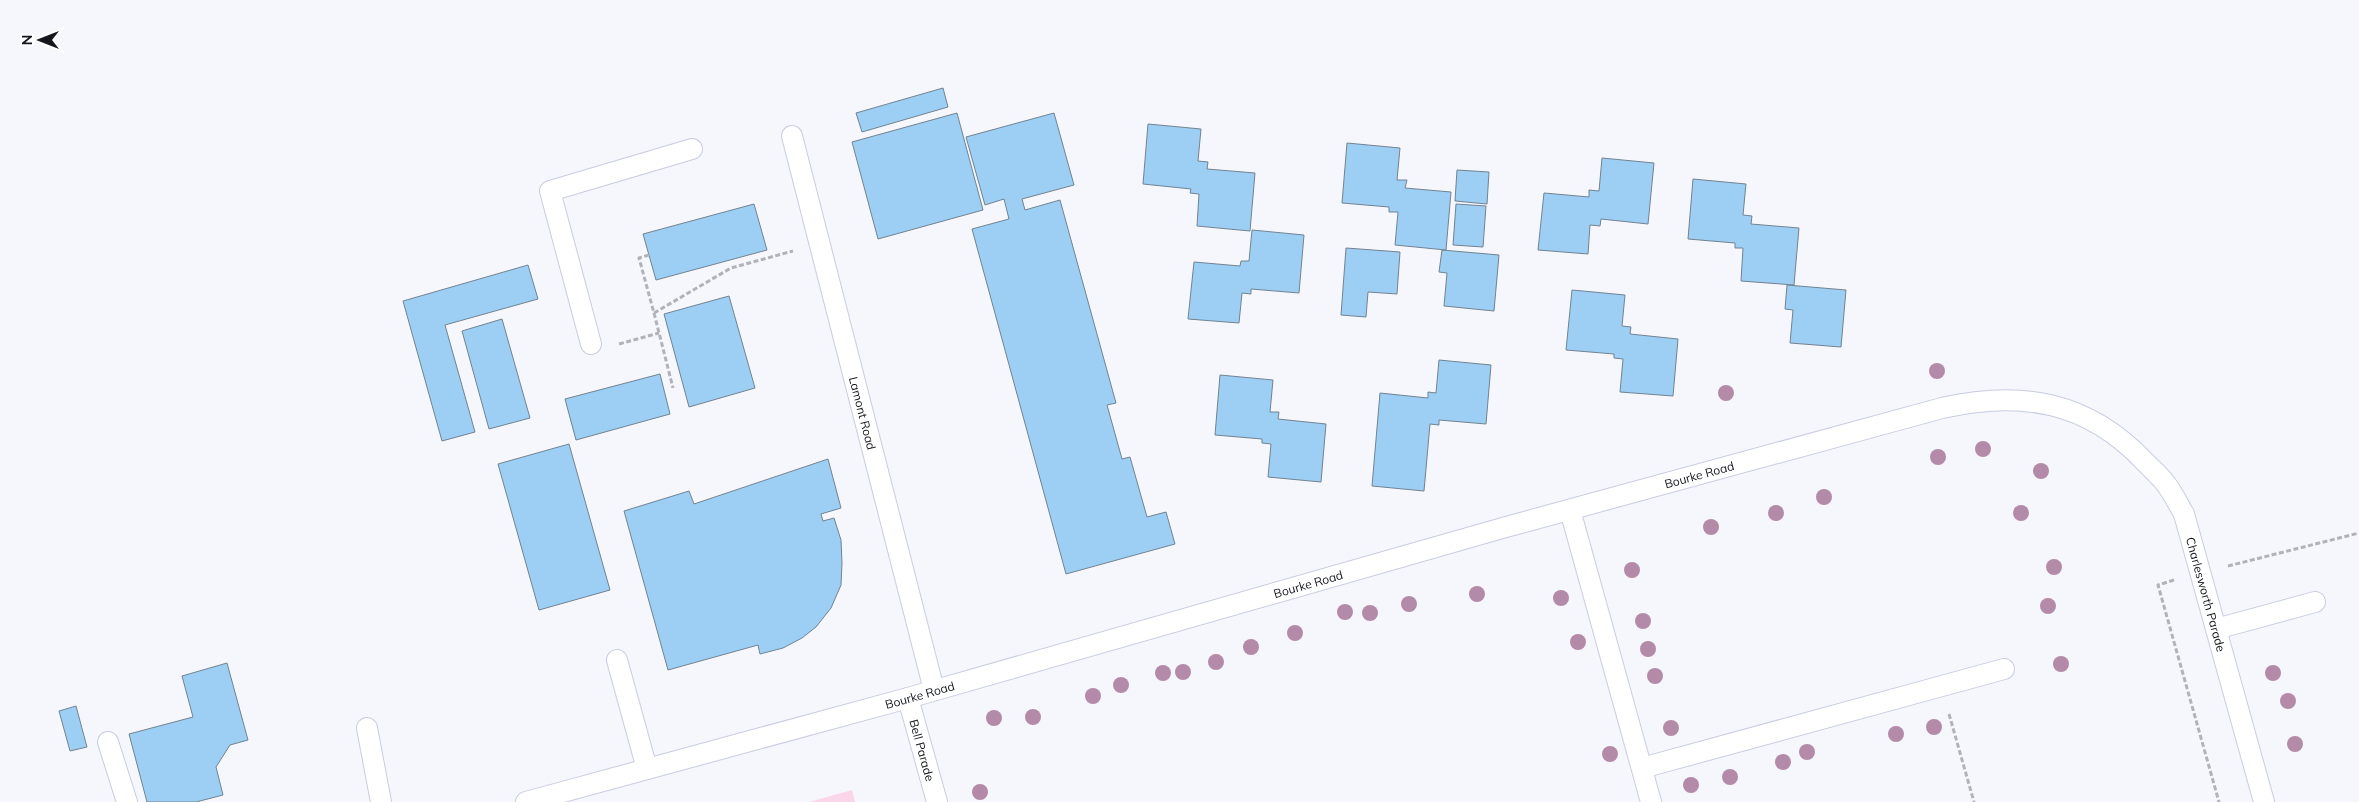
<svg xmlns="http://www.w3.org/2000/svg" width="2359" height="802" viewBox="0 0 2359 802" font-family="Mulish,sans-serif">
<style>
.pitch{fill:#fbd6eb}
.building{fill:#9dcef4;stroke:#718391}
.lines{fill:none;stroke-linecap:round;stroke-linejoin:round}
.lane-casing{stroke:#c7cce1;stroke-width:22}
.path{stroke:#b2b3b9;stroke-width:3;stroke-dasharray:5 2.5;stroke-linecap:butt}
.lane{stroke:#fff;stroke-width:20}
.tree{fill:#b38aa8}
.labels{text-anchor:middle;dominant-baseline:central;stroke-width:4;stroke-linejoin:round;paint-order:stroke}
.street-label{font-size:12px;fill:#14161d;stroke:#fff}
</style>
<rect width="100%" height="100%" fill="#f6f7fc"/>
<path class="pitch" d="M852,790L855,802H809Z"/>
<path class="building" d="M943,88L948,107L862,132L856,113Z
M957,113L983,210L878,239L852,142Z
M1054,113L1074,185L1022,199L1025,210L1060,200L1116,403L1107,405L1122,459L1130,457L1147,517L1166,512L1175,544L1066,574L972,229L1009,219L1004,199L985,205L966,137Z
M1148,124L1201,129L1198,161L1208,162L1207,169L1255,173L1250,231L1197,226L1199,194L1190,193L1191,189L1143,184Z
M1347,143L1400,148L1397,180H1407L1405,188L1451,192L1446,250L1395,245L1398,212H1389V207L1342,203Z
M1602,158L1654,163L1648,224L1601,219L1600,226L1590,225L1588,254L1538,250L1544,193L1589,197V190L1599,191Z
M1457,170L1489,172L1487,204L1455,201Z
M1693,179L1746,184L1743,215L1752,216L1751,224L1799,228L1794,285L1741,281L1743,248H1735V243L1688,239Z
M754,204L767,250L656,280L643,234Z
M1456,204L1486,206L1483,247L1453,245Z
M1252,230L1304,235L1299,293L1251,289V294L1242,293L1239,323L1188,319L1194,262L1240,266L1241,261H1249Z
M1346,248L1400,252L1397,294L1368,292L1366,317L1341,315Z
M1442,250L1499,255L1494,311L1444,306L1447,273L1439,272Z
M528,265L538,299L445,325L475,432L442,441L403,301Z
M1787,285L1846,290L1841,347L1790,343L1793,310L1785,309Z
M1572,290L1625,295L1622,326L1631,327L1630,334L1678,339L1673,396L1620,392L1623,359L1614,358V354L1566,350Z
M729,296L755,388L689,407L664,314Z
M502,319L530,418L489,429L462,331Z
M1439,360L1491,365L1486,424L1439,420V425L1430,424L1424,491L1372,486L1380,393L1428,398V392L1436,393Z
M660,374L670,414L576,440L565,399Z
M1220,375L1273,380L1270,412H1279L1278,419L1326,424L1321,482L1268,477L1271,444L1262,443V439L1215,435Z
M569,444L610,590L539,610L498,464Z
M828,459L841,508L821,514L823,521L834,518L841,540L842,563L841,585L831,608L816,627L802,638L783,648L760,654L758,645L668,670L624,511L689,491L694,504Z
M227,663L248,740L230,745L216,767L223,795L196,802H147L129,734L193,717L182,676Z
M76,706L87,747L70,751L59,711Z"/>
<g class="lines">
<defs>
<g id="lane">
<path id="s1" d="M792,136L934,690"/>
<path d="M591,344L550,191L692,149"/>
<path d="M1570,510L1651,802"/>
<path d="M2216,629L2315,602"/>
<path d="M617,660L647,769"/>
<path id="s2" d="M908,698L937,802"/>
<path d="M367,728L381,802"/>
<path d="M108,742L127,802"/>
<path d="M1642,768L2004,669"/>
<path id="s3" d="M526,802L908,698L1506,527L1942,408C2021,390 2088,401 2145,462C2152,469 2160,476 2166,484C2173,493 2178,504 2184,514L2264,802"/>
</g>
</defs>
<use href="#lane" class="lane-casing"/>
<path class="path" d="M649,255L639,258L654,313L731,268L793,251
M654,313L673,388
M619,344L659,333
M2228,566L2359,533
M2174,580L2158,585L2219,802
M1949,714L1974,802"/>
<use href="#lane" class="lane"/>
</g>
<g class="tree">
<circle cx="1937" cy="371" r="8"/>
<circle cx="1726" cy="393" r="8"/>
<circle cx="1983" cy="449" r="8"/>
<circle cx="1938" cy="457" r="8"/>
<circle cx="2041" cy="471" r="8"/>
<circle cx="1824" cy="497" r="8"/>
<circle cx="1776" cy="513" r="8"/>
<circle cx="2021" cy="513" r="8"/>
<circle cx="1711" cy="527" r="8"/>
<circle cx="2054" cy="567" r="8"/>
<circle cx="1632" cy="570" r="8"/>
<circle cx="1477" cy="594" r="8"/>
<circle cx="1561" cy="598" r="8"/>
<circle cx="1409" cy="604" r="8"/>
<circle cx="2048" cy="606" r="8"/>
<circle cx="1345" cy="612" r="8"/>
<circle cx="1370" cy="613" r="8"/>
<circle cx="1643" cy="621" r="8"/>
<circle cx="1295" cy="633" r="8"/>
<circle cx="1578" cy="642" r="8"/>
<circle cx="1251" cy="647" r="8"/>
<circle cx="1648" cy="649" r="8"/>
<circle cx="1216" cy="662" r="8"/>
<circle cx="2061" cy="664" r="8"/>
<circle cx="1183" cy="672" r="8"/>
<circle cx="1163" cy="673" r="8"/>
<circle cx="2273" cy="673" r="8"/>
<circle cx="1655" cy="676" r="8"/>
<circle cx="1121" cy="685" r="8"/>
<circle cx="1093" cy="696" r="8"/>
<circle cx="2288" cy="701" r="8"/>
<circle cx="1033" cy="717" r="8"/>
<circle cx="994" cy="718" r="8"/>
<circle cx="1934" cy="727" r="8"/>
<circle cx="1671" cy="728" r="8"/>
<circle cx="1896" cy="734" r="8"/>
<circle cx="2295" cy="744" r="8"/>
<circle cx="1807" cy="752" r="8"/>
<circle cx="1610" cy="754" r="8"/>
<circle cx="1783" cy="762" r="8"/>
<circle cx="1730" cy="777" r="8"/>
<circle cx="1691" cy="785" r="8"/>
<circle cx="980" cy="792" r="8"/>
</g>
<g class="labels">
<g class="street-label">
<text stroke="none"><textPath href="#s1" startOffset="286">Lamont Road</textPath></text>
<text stroke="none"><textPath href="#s3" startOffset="1218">Bourke Road</textPath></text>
<text stroke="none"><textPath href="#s3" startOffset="812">Bourke Road</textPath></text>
<text stroke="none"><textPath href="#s3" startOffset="1840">Charlesworth Parade</textPath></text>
<text stroke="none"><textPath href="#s3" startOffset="408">Bourke Road</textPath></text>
<text stroke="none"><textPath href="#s2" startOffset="54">Bell Parade</textPath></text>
</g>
</g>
<g transform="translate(40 40) rotate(270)" stroke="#ffffff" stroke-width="4" paint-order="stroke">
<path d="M0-4L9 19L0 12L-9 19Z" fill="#14161d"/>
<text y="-8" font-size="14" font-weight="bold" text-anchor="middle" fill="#14161d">N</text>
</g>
</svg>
